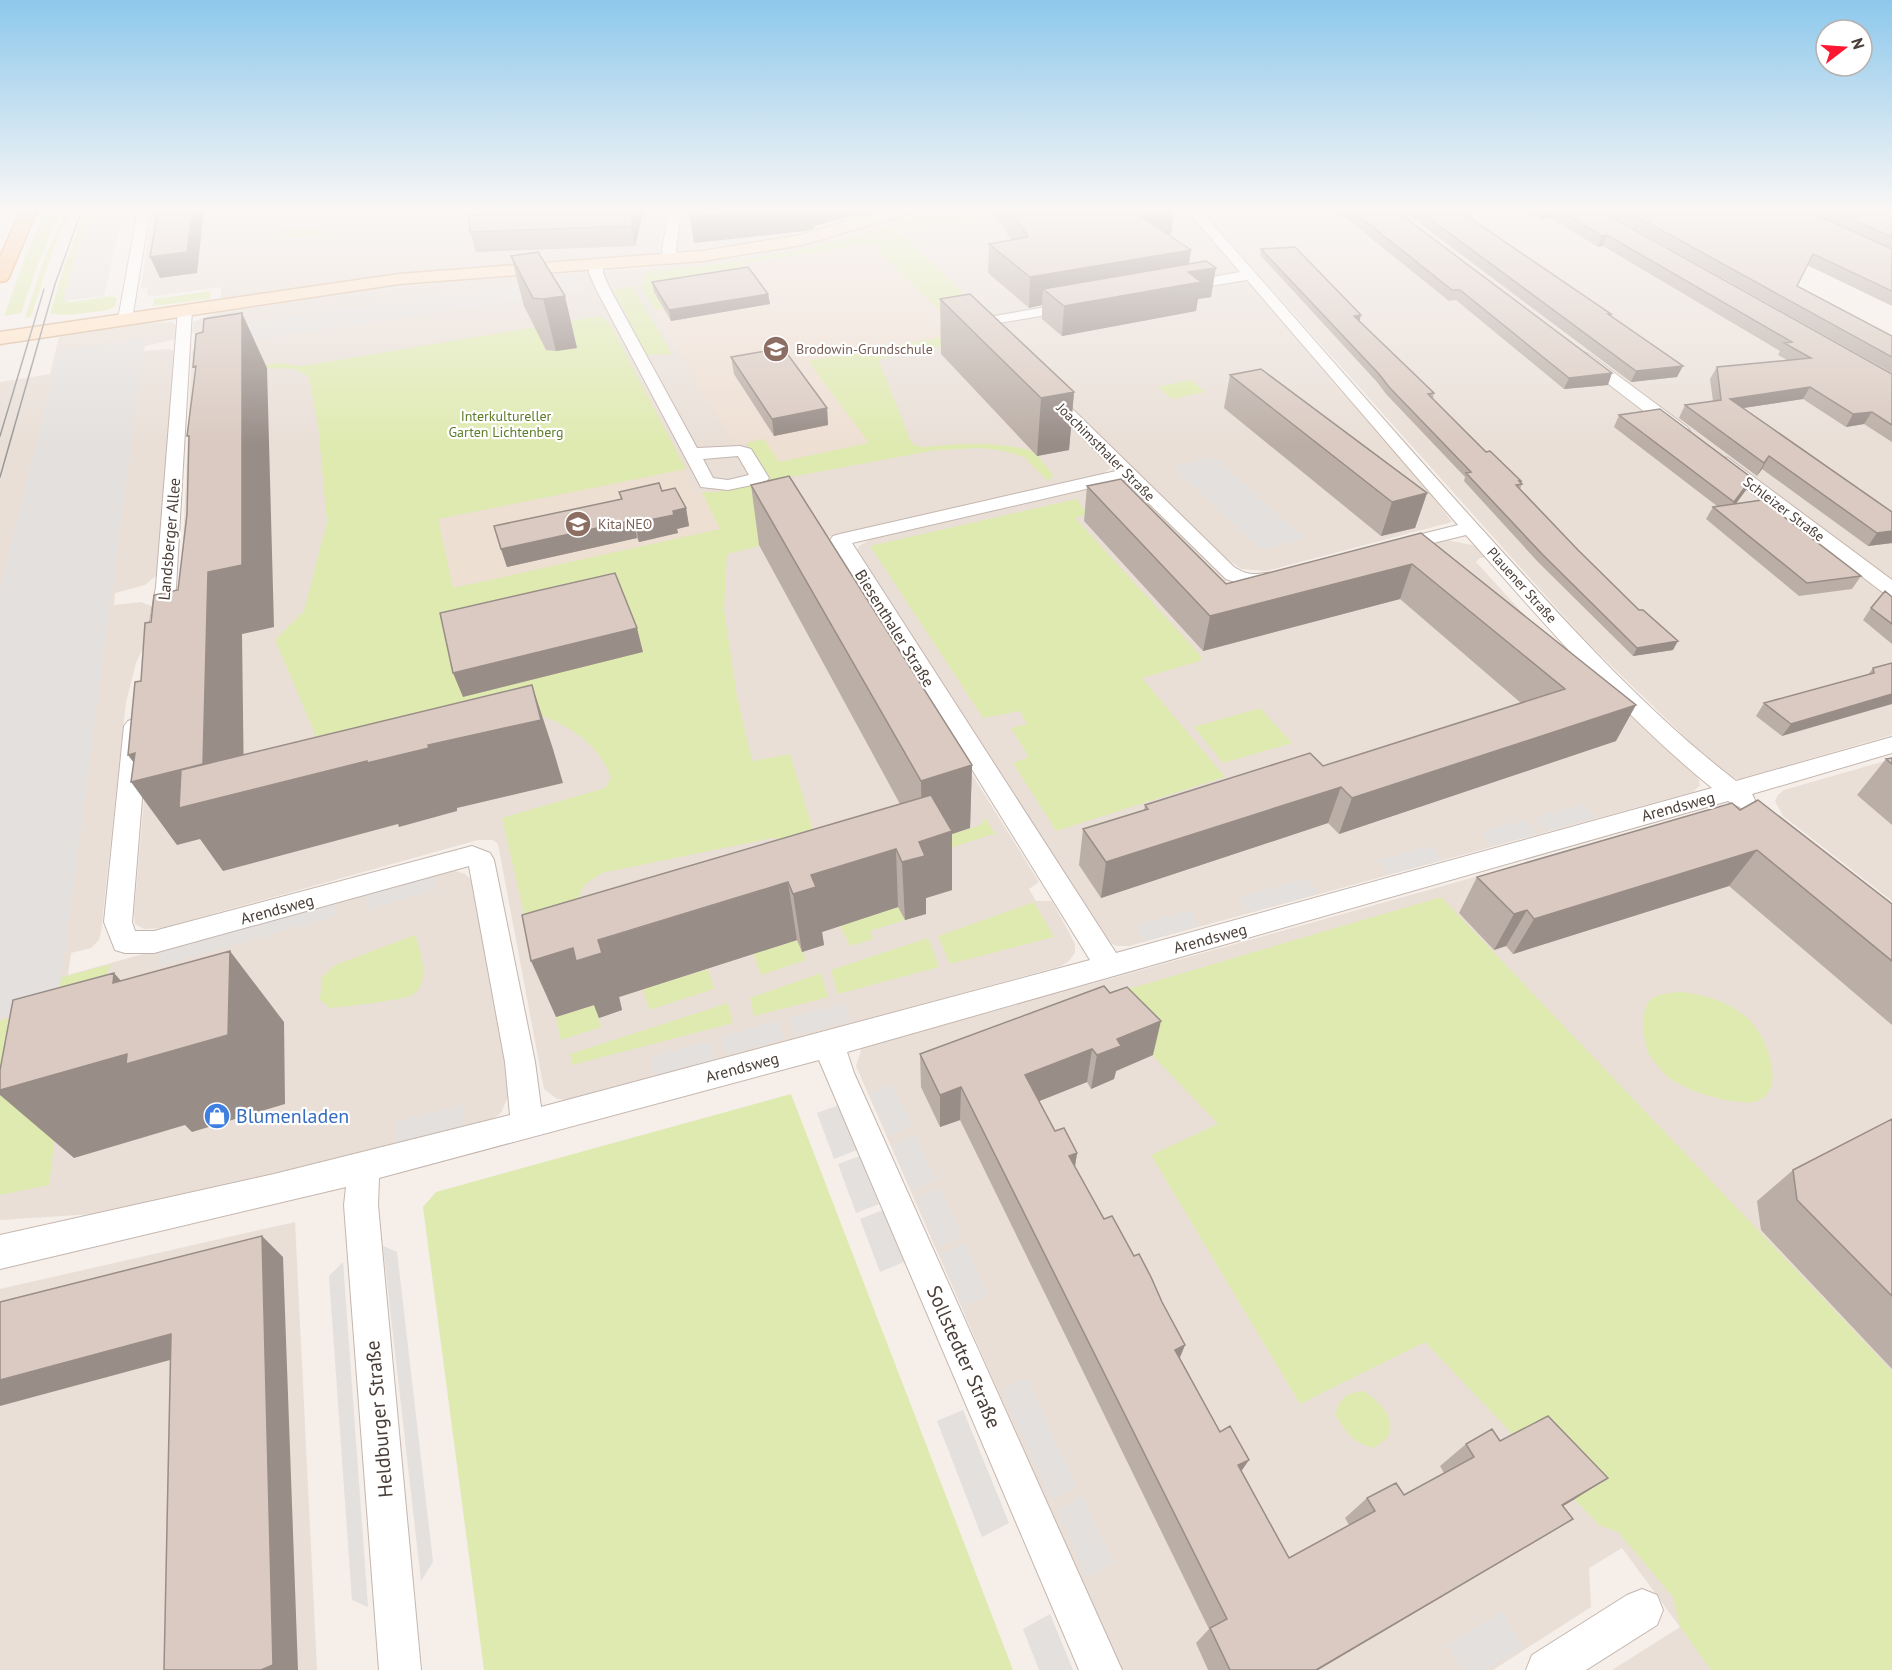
<svg xmlns="http://www.w3.org/2000/svg" width="1892" height="1670" viewBox="0 0 1892 1670" font-family="'PT Sans',sans-serif">
<style>
.residential{fill:#e9dfd7}
.education{fill:#eedfd3}
.green{fill:#dfeab1}
.parking{fill:#e3e0de}
.lines{fill:none;stroke-linecap:round;stroke-linejoin:round}
.street-casing{stroke:#c4b6ae;stroke-width:2}
.secondary-casing{stroke:#d9b89a;stroke-width:3}
.primary-casing{stroke:#e79e65;stroke-width:3}
.street{fill:#fff;fill-rule:evenodd}
.secondary{fill:#ffe4c9;fill-rule:evenodd}
.primary{fill:#ffc798;fill-rule:evenodd}
.tram{stroke:#989898;stroke-width:1.5}
.wall{fill:#bbaea6}
.shaded-wall{fill:#998d87}
.building{fill:#dacac1;stroke:#998d87;stroke-width:1.5}
.labels{text-anchor:middle;dominant-baseline:central;stroke-width:4.5;stroke-linejoin:round;paint-order:stroke}
.far-education-label{font-size:14px;fill:#785e54;stroke:#fff;text-anchor:start}
.far-park-label{font-size:14px;fill:#5e7d28;stroke:#fff}
.far-street-label{font-size:14px;fill:#493d37;stroke:#fff}
.street-label{font-size:16px;fill:#493d37;stroke:#fff}
.near-shop-label{font-size:20px;fill:#366cbe;stroke:#fff;text-anchor:start}
.near-street-label{font-size:20px;fill:#493d37;stroke:#fff}
</style>
<rect width="100%" height="100%" fill="#f5eee9"/>
<path class="residential" d="M152,210H666L659,251L649,255L444,269L221,299V287L155,296L147,295L148,287L141,288Z
M681,210H885L780,237L686,251L677,250L675,246Z
M927,210H1186L1237,270L1234,274L967,323L1108,462L1110,469L1100,475L828,537L827,542L1039,882L1029,889L1036,901H1052L1075,944V953L1069,961L1061,966L568,1100L557,1099L544,1089L498,844L493,840H478L162,928L144,929L135,924L134,913L154,687L180,608L192,352L200,336L192,332L193,322L216,313L361,292L457,280L646,268L748,256L836,238Z
M1201,210H1385L1892,597V735L1739,779L1725,776L1588,643Z
M1396,210H1581L1892,387V582Z
M1238,280L1249,283L1430,493L1452,522L1266,571L1241,569L1226,558L989,329L993,325Z
M172,322L178,327L176,339L145,346L144,351L169,349L174,351L158,574L145,585L115,593L114,605L141,602L154,607L152,628L136,663L126,702L101,932L99,940L91,948L71,953L68,975L434,873L455,871L465,874L477,885L509,1094L501,1113L493,1119L323,1163L93,1214L0,1220V382L50,374L59,337L149,323Z
M1099,487L1122,500L1140,496L1238,592L1446,540L1477,546L1489,557L1480,558L1476,562L1561,655L1568,658L1697,774L1700,785L1693,792L1129,946H1116L1109,942L857,551L859,546L871,539Z
M1892,759V901L1783,816L1775,801L1778,795L1784,790Z
M1708,812L1892,928V1670H1612L1680,1627L1622,1548L1589,1568L1591,1607L1493,1670H1120L856,1066L862,1048Z
M295,1222L317,1670H0V1289Z"/>
<path class="education" d="M872,244L966,335L808,361L870,443L778,462L764,439L734,445L645,294L749,277L739,264Z
M686,469L692,492H702L720,529L453,588L438,519Z"/>
<path class="green" d="M46,210H62L38,264L21,313L4,316L25,258Z
M66,210H70L52,253L31,317L25,318L44,259Z
M86,210H93L81,239L63,301L72,302L111,296L117,298L115,306L108,310L69,315L50,314L65,264Z
M937,210H972L981,217L898,230L980,309L942,313L872,244L740,263L749,277L654,292L663,309L655,310L641,287L647,271C745,264 844,244 937,210Z
M311,228L330,234C315,237 293,244 282,232Z
M632,286L672,354L647,355L613,290Z
M211,291L210,299L153,306L154,299Z
M601,316L611,326L686,469L438,519L453,588L720,529L702,492H716L759,484L796,537L727,554L724,610L737,696L752,761L790,754L814,833L922,844L981,825L985,818L996,835H990L929,855L927,852L772,838L602,873L584,885L553,951L537,970L502,818L605,788L611,778C597,739 562,721 524,710L319,743L275,640L304,611L327,522L318,425L309,377L295,369L267,368L265,365L279,363L302,366Z
M954,335L971,341L883,358L879,361L911,442L917,446L923,447C959,443 997,441 1032,451C1036,453 1050,471 1054,475L1048,481L1024,457L1004,451L981,448L936,450L764,482L767,476L746,443L764,439L779,462L869,443L808,361Z
M1191,380L1205,392L1172,399L1158,387Z
M1076,499L1088,514L1075,518L1202,657L1200,661L1142,678L1225,777L1056,831L1013,763L1029,757L1011,728L1027,724L1020,711L983,718L870,546Z
M1260,708L1292,743L1223,763L1194,727Z
M1441,897L1892,1371V1670H1711L1680,1627L1673,1597L1618,1532L1599,1525L1425,1342L1300,1404L1151,1155L1218,1124L1098,998Z
M1034,902L1054,937L950,964L938,936Z
M898,907L905,920L870,931L873,939L850,946L840,926Z
M415,935C421,951 432,987 410,996C403,999 394,999 387,1001C368,1004 349,1006 330,1008L320,1000L322,977L335,965Z
M928,938L939,967L838,994L831,970Z
M797,940L806,960L761,975L753,954Z
M111,964L63,1070L49,1185L0,1195V1021L57,1004L59,978Z
M708,969L714,989L649,1010L643,989Z
M821,973L828,997L754,1016L750,998Z
M1682,992C1705,995 1726,1001 1745,1016C1770,1035 1794,1109 1740,1102C1717,1100 1692,1092 1672,1080C1664,1075 1655,1063 1650,1056C1643,1044 1639,1009 1651,999C1660,993 1671,993 1682,992Z
M728,1003L733,1023L572,1065L570,1054Z
M595,1005L601,1027L561,1040L556,1017Z
M791,1094L1013,1670H484L423,1207L436,1192Z
M1363,1391C1377,1399 1400,1420 1386,1439C1383,1442 1377,1445 1374,1448C1352,1443 1346,1432 1335,1414C1340,1398 1346,1393 1363,1391Z"/>
<path class="parking" d="M93,210H126L118,233L104,296L63,301L81,239Z
M498,273L537,275L422,284L291,302L285,298Z
M577,275L585,290L216,346L221,327Z
M145,338L58,1001L0,1017V589L59,352Z
M1214,457L1305,539L1261,550L1172,466Z
M1584,804L1596,817L1546,831L1534,817Z
M1526,820L1538,833L1492,846L1480,832Z
M1431,846L1443,860L1390,874L1378,860Z
M434,873L437,889L368,909L366,892Z
M1307,878L1318,893L1249,912L1239,897Z
M335,901L336,916L158,966L159,951Z
M1190,910L1200,925L1145,941L1136,926Z
M844,1003L850,1021L794,1036L789,1018Z
M779,1021L784,1039L726,1055L722,1036Z
M710,1041L715,1059L655,1075L651,1057Z
M893,1085L912,1126L890,1136L870,1093Z
M464,1105V1126L395,1144V1122Z
M839,1105L857,1150L834,1159L817,1113Z
M915,1135L936,1180L912,1190L892,1145Z
M860,1156L879,1204L856,1213L838,1164Z
M940,1188L962,1236L938,1247L916,1198Z
M883,1210L904,1262L880,1272L860,1219Z
M964,1244L988,1295L963,1306L940,1254Z
M383,1246L397,1252L433,1562L421,1581Z
M343,1262L368,1607L352,1600L329,1276Z
M1027,1378L1076,1487L1051,1500L1002,1390Z
M963,1410L1009,1523L982,1537L937,1421Z
M1082,1496L1113,1563L1086,1577L1057,1509Z
M1501,1612L1524,1647L1487,1670H1463L1447,1645Z
M1050,1614L1073,1670H1039L1023,1629Z"/>
<g class="lines">
<defs>
<path id="street" d="M138,210H150L132,319L125,323L118,319Z
M669,210H681L676,249L677,259L670,263L663,259L662,249Z
M1187,210H1200C1296,319 1391,429 1488,536C1566,622 1644,710 1736,781L1892,737V753L1752,794L1755,800L1752,806L1743,809L1728,801L847,1052L854,1073L1122,1670H1079L819,1060L379,1178L378,1205L421,1670H379L344,1205L346,1187L0,1269V1235L274,1174L510,1115L505,1062L469,866L154,953H125L115,950L104,922L124,726L128,721L136,718L144,721L148,726L132,922L135,931H154L472,846L490,853L494,860L535,1062L541,1107L1090,960L830,540L833,536L840,534L1116,471L1041,396L1039,393L1041,390H1053L1234,567C1256,581 1260,569 1280,574L1283,578L1280,582L1249,587L1226,579L1125,480L852,543L1116,953L1712,788C1621,714 1544,623 1466,535L1393,553L1386,551L1383,547L1386,543L1458,525L1247,280L1179,291L1174,290L1172,287L1174,284L1240,272Z
M596,261L603,265V273L610,289L697,448L740,446L751,449L769,478L766,482L728,490L701,487L596,289L589,273V265ZM738,456L749,475L728,480L713,478L703,459Z
M1075,302L1082,306L1080,309L977,327L970,323L977,319Z
M185,306L192,310L176,587L171,627L167,632L160,633L153,632L149,627L156,587L178,310Z
M1583,352L1589,354L1687,427L1690,431L1687,435H1675L1577,360L1575,357L1577,354Z
M1722,457L1728,458L1892,580V596L1885,594L1716,466L1713,462L1716,458Z
M1642,1589L1657,1595L1663,1610L1657,1625L1586,1670H1526L1532,1655L1627,1595Z"/>
<path id="secondary" d="M887,210H914L912,213L802,245L702,261L399,284L0,344V332L399,274L702,251L800,235Z"/>
<path id="primary" d="M21,210H37L9,277L6,281L0,282V257Z"/>
</defs>
<use href="#street" class="street-casing"/>
<use href="#secondary" class="secondary-casing"/>
<use href="#primary" class="primary-casing"/>
<use href="#street" class="street"/>
<use href="#secondary" class="secondary"/>
<use href="#primary" class="primary"/>
<path class="tram" d="M0,436L44,289
M0,477L55,284L82,210"/>
</g>
<path class="wall" d="M644,210L635,246L476,252L470,232Z
M993,210H1174L1171,234L1167,235L1189,264L1211,297L1198,299L1196,311L1062,336L1042,319V305L1029,308L988,273L989,244L1011,240Z
M1336,210H1395L1608,385L1564,389L1456,300L1449,301Z
M1402,210H1458L1611,314L1610,315L1677,377L1631,382Z
M1527,210H1599L1892,374V442L1864,424L1846,427L1803,399L1743,408L1892,512V543L1868,546L1762,469L1757,476L1679,418L1685,405L1713,401L1710,379L1717,367L1787,360L1778,355L1780,351L1603,246L1598,247L1550,218L1541,219Z
M1601,210H1892V306L1807,265L1797,286L1892,336V373Z
M1261,249L1359,321L1434,393L1433,399L1486,452L1521,481L1520,483L1522,484L1520,489L1673,650L1633,656L1538,562L1464,481L1465,477L1386,394L1377,382L1260,255Z
M538,252L577,348L556,351L546,350L524,306L511,256Z
M652,282L768,294L770,304L671,321L654,292Z
M940,299L1074,392L1069,450L1037,456L941,354Z
M731,357L827,408L828,425L774,436L734,374Z
M1230,375L1427,493L1415,528L1381,536L1224,408Z
M1619,415L1746,490L1736,504L1861,576L1852,589L1799,596L1706,519L1713,507L1717,506L1614,427Z
M751,485L972,765L970,828L952,834V890L926,898V914L905,920L898,907L822,932L824,945L802,952L797,940L619,997L622,1010L599,1018L594,1005L556,1017L900,804L759,545Z
M1087,486L1226,584L1421,533L1616,741L1339,834L1328,823L1101,898L1079,865L1083,829L1144,810L1145,805L1323,766L1521,703L1400,599L1203,651L1084,521Z
M662,491L686,508L689,526L677,529L678,533L639,542L637,538L507,567L501,549L621,499L619,492Z
M1892,597V644L1863,620L1871,608Z
M1892,663L1782,736L1756,716L1764,703L1868,675L1873,668Z
M1892,758V825L1857,795L1886,759Z
M1740,810L1892,904V1025L1729,886L1513,954L1506,946L1494,950L1459,913L1477,877Z
M1104,986L1153,1055L1116,1071L1114,1079L1091,1089L1087,1082L1039,1101L1055,1131L1077,1153L1075,1167L1104,1219L1134,1256L1185,1345L1180,1358L1289,1558L1349,1525L1345,1518L1367,1498L1404,1495L1444,1473L1440,1466L1466,1444L1500,1441L1575,1499L1563,1506L1540,1539L1318,1670H1208L1196,1643L1209,1629L960,1120L940,1127L921,1087L920,1054Z
M1892,1119V1369L1761,1230L1757,1201L1793,1170Z"/>
<path class="shaded-wall" d="M192,210H204L197,273L160,278L150,257Z
M635,210H644L635,246L631,226Z
M758,210H872L814,226V229L806,231L694,243L690,217Z
M1139,210H1174L1171,234L1131,241L1134,212Z
M1544,210H1552L1550,218L1541,219Z
M1607,235L1603,246L1598,247L1602,236Z
M1191,250L1188,272L1216,268L1211,297L1198,299L1196,311L1062,336L1064,306L1043,289L1042,305L1029,308L1030,277Z
M768,294L770,304L671,321L669,310Z
M565,296L577,348L556,351L543,299Z
M242,313L267,368L274,627L242,634L244,792L428,745L532,685L553,749L563,783L457,808V811L399,827L398,824L223,871L200,839L177,845L131,782L145,778L128,755L135,753L208,572Z
M1361,315L1359,323L1354,316Z
M1683,366L1677,377L1631,382L1636,371Z
M1612,373L1608,385L1564,389L1569,378Z
M1810,387L1803,399L1723,411L1730,399Z
M1074,392L1069,450L1037,456L1041,398Z
M827,408L828,425L774,436L772,419Z
M1872,412L1864,424L1846,427L1853,414Z
M1769,456L1762,469L1757,476L1764,463Z
M1752,478L1746,490L1728,514L1734,502Z
M1427,493L1415,528L1381,536L1392,502Z
M686,508L689,526L677,529L678,533L639,542L635,523L673,511Z
M633,520L637,538L507,567L501,549Z
M1892,531V543L1868,546L1877,533Z
M1412,564L1400,599L1203,651L1210,616Z
M637,628L643,652L463,697L453,673Z
M1678,641L1673,650L1633,656L1637,648Z
M1892,694V704L1782,736L1791,724Z
M1636,705L1616,741L1339,834L1352,798Z
M972,765L970,828L952,834V890L926,898V914L905,920L902,862L919,842L922,841L921,781Z
M1341,787L1328,823L1101,898L1106,862Z
M896,849L898,907L822,932L824,945L802,952L793,894L811,875Z
M1757,850L1729,886L1513,954L1534,919Z
M788,882L797,940L619,997L622,1010L599,1018L594,1005L556,1017L531,961Z
M1527,910L1506,946L1494,950L1514,914Z
M230,951L284,1022L285,1104L192,1132L185,1125L74,1158L0,1095V1090L113,983L114,973L177,1043Z
M1161,1021L1153,1055L1116,1071L1114,1079L1091,1089L1097,1055L1117,1039Z
M1092,1049L1087,1082L1022,1108L1025,1075Z
M961,1087L960,1120L940,1127V1095Z
M1077,1153L1072,1185L1069,1156Z
M262,1236L283,1257L298,1670H261Z
M171,1334L196,1353L0,1406V1380Z
M1185,1345L1174,1371L1175,1350Z
M1249,1460L1234,1482L1238,1465Z
M1608,1478L1575,1499L1531,1525L1562,1505Z
M1573,1519L1318,1670H1316Z"/>
<path class="building" d="M158,210H192L187,252L150,257Z
M512,210H635L631,226L470,232L469,216Z
M691,210H758L690,217Z
M1011,210H1145L1134,212L1191,250L1030,277L989,244L1028,237Z
M1351,210H1395L1612,373L1569,378L1460,290H1452Z
M1418,210H1458L1611,314H1608L1683,366L1636,371Z
M1558,210H1599L1892,374V425L1872,412L1853,414L1810,387L1730,399L1892,512V531L1877,533L1769,456L1764,463L1685,405L1721,400L1717,367L1811,358L1784,343L1792,342L1607,235L1602,236Z
M1625,210H1806L1892,249V291L1813,254L1797,286L1892,336V357Z
M1832,210H1892V237Z
M1295,247L1361,315L1354,316L1434,393L1428,394L1486,452L1490,451L1521,481H1519L1522,484L1516,485L1578,550L1639,610H1643L1678,641L1637,648L1542,554L1466,473L1471,472L1389,387L1379,374L1261,249Z
M538,252L565,296L543,299L533,298L511,256Z
M1206,261L1216,268L1188,272L1201,282L1064,306L1043,289Z
M748,267L768,294L669,310L652,282Z
M970,294L1074,392L1041,398L940,299Z
M242,313V565L208,572L203,764L131,782L135,753L128,755L135,682L141,681L145,623L151,622L154,595L178,590L187,514L189,436H187L196,366L193,367L196,334L203,332L204,319Z
M783,348L827,408L772,419L731,357Z
M1261,369L1427,493L1392,502L1230,375Z
M1660,409L1752,478L1734,502L1619,415Z
M789,476L972,765L921,781L751,485Z
M1121,479L1226,584L1421,533L1636,705L1352,798L1341,787L1106,862L1083,829L1148,809L1145,805L1310,753L1323,766L1565,689L1412,564L1210,616L1087,486Z
M659,483L662,491L675,488L686,508L673,511L674,515L635,523L633,520L501,549L494,526L622,499L619,492Z
M1762,500L1861,576L1807,583L1713,507Z
M615,573L637,628L453,673L440,613Z
M1885,591L1892,597V624L1871,608Z
M1892,663V694L1791,724L1764,703L1874,673L1873,668Z
M532,685L541,720L428,745L429,748L367,763V761L179,808L181,770Z
M1892,758V764L1886,759Z
M931,795L952,831L919,842L925,856L902,862L896,849L811,875L816,887L793,894L788,882L598,940L602,953L576,961L573,948L531,961L522,915Z
M1758,800L1892,904V961L1757,850L1534,919L1527,910L1514,914L1477,877L1732,803L1740,810Z
M230,951L228,1035L126,1064L127,1054L0,1090V1070L13,1000L114,973L113,983Z
M1104,986L1110,993L1127,987L1161,1021L1117,1039L1121,1046L1097,1055L1092,1049L1025,1075L1055,1131L1064,1128L1077,1153L1069,1156L1104,1219L1112,1216L1134,1256L1139,1254L1151,1277L1162,1302L1185,1345L1175,1350L1220,1432L1230,1426L1249,1460L1238,1465L1289,1558L1375,1511L1367,1498L1396,1483L1404,1495L1474,1457L1466,1444L1492,1429L1500,1441L1548,1416L1608,1478L1562,1505L1573,1519L1316,1670H1230L1210,1628L1227,1619L961,1087L940,1095L920,1054Z
M1892,1119V1296L1797,1200L1793,1170Z
M262,1236L273,1665L261,1670H164L171,1334L0,1380V1302Z"/>
<linearGradient id="sky" x2="0" y2="1"><stop stop-color="#8dc8ec"/><stop offset="0.47" stop-color="#faf7f5"/><stop offset="1" stop-color="#faf7f5" stop-opacity="0"/></linearGradient>
<rect width="1892" height="444" fill="url(#sky)"/>
<defs>
<symbol id="school-disc" viewBox="-11 -11 22 22"><circle r="9.5" fill="#8d6e63" stroke="#fff"/><path d="M0-5L7-2L0 1L-7-2ZM-4 1L0 2.5L4 1V4Q0 6-4 4Z" fill="#fff"/></symbol>
<symbol id="shop-disc" viewBox="-11 -11 22 22"><circle r="9.5" fill="#3f7fe0" stroke="#fff"/><path d="M-5-2.5h2.3a2.7 3.5 0 0 1 5.4 0H5L5.5 6h-11ZM-1.5-2.5h3a1.5 2.3 0 0 0-3 0Z" fill="#fff"/></symbol>
</defs>
<g fill-rule="evenodd">
<use href="#school-disc" x="761" y="334" width="30" height="30"/>
<use href="#school-disc" x="563" y="509" width="30" height="30"/>
<use href="#shop-disc" x="202" y="1101" width="30" height="30"/>
</g>
<g class="labels">
<g class="far-education-label">
<text x="796" y="349">Brodowin-Grundschule</text>
<text x="598" y="524">Kita NEO</text>
</g>
<g class="far-park-label">
<text x="506" y="416">Interkultureller<tspan x="506" dy="16">Garten Lichtenberg</tspan></text>
</g>
<g class="far-street-label">
<text transform="translate(1106 452) rotate(45)">Joachimsthaler Straße</text>
<text transform="translate(1784 509) rotate(37)">Schleizer Straße</text>
<text transform="translate(1522 585) rotate(48)">Plauener Straße</text>
</g>
<g class="street-label">
<text transform="translate(169 539) rotate(-85)">Landsberger Allee</text>
<text transform="translate(895 628) rotate(58)">Biesenthaler Straße</text>
<text transform="translate(1678 806) rotate(-15)">Arendsweg</text>
<text transform="translate(277 909) rotate(-15)">Arendsweg</text>
<text transform="translate(1210 938) rotate(-15)">Arendsweg</text>
<text transform="translate(742 1067) rotate(-15)">Arendsweg</text>
</g>
<g class="near-shop-label">
<text x="236" y="1116">Blumenladen</text>
</g>
<g class="near-street-label">
<text transform="translate(964 1357) rotate(66)">Sollstedter Straße</text>
<text transform="translate(379 1419) rotate(-95)">Heldburger Straße</text>
</g>
</g>
<g transform="translate(1844 48) rotate(73)"><circle r="28" fill="#ffffff" stroke="#b6b1af" stroke-width="1.5"/>
<path d="M0-4.5L10 22L0 15L-10 22Z" fill="#fe1730"/>
<text y="-9" font-size="16" font-weight="bold" text-anchor="middle" fill="#493d37">N</text>
</g>
</svg>
